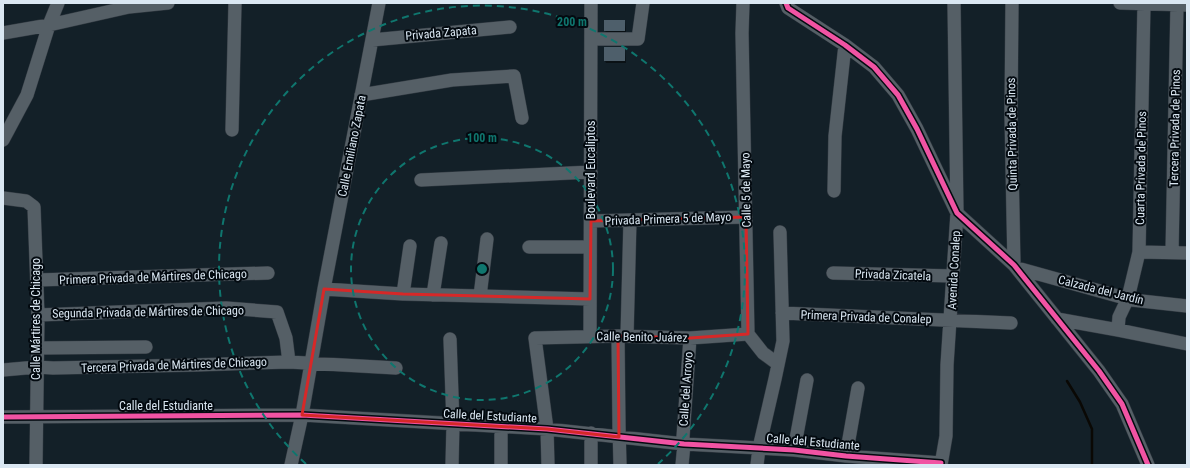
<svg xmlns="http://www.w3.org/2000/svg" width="1190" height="468" viewBox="0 0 1190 468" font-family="'Roboto Condensed',sans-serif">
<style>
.shadow{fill:#0007}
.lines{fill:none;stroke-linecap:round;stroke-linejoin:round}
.stream{stroke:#0a0804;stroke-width:2.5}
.building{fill:#4e5f6b}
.minor-casing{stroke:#323a42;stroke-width:14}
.minor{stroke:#555f66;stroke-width:13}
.cycleway-casing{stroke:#030a10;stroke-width:8}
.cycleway{stroke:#f153a3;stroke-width:5}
.marked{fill:none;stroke:#d62828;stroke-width:3;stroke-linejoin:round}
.ring{fill:none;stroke:#0f766e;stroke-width:2;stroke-dasharray:7 5}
.labels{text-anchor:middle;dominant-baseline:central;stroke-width:4;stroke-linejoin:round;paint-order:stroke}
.street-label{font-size:12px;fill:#dae7f2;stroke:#030a10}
.centre{fill:#0f766e;stroke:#030a10;stroke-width:2}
.ring-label{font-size:12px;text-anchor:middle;font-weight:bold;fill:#0f766e;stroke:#030a10;stroke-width:4;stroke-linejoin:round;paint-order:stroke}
</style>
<rect width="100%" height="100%" fill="#132028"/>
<path class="shadow" d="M625,21L626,32H606L605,31Z
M625,48L626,63H606L605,61Z"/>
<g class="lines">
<path class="stream" d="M1067,381L1080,402L1092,429V465"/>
</g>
<path class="building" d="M604,20H625V31H604Z
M604,47H625V61H604Z"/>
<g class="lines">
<defs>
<path id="minor" d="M129,3V7L168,3
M743,3L742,33L748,334L763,353L778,364
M786,3L788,8L845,45L874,67L898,95L917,129L957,213L1014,265L1099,371L1122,404L1148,465
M1012,3L1011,114L1014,265
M1120,3L1187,5
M3,33L49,25L129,7
M591,39H638L643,3
M372,40L510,27
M361,95L452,80L514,76L522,118
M232,130L235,3
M3,140L27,95L49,25L58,3
M421,180L591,172
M834,191L835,136L845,45
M3,198L26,201L34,207L38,315L36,465
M591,221L746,217
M529,247H590
M1139,252L1187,253
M1172,252L1177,4
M1017,268L1132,300L1187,306
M833,273L953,276
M37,280L268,273
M324,289L403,294L590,299
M403,294L410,246
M433,295L441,243
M480,296L487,239
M782,313L1011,323
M38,315L226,308L277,312L286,338L289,362
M1057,319L1118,330L1187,344
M1118,330L1119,317L1128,298L1139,252L1144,4
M590,336L591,3
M618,336L619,427L620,465
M627,336L630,220
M450,339L453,424L452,465
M38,348L146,347
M3,370L37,367L53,368L195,365L289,362L396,368
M3,417L302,415L547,429L684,444L794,450L846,456L941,463
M501,427V465
M591,433V465
M794,450L807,380
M846,456L858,388
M291,465L302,415L324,289L379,3
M548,465L547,429L535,338L618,336L690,338L748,334
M682,465L684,444L683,437L690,338
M757,465L759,448L775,379L783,341L780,232
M941,465L946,436L947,365L957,213L954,3"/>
</defs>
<use href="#minor" class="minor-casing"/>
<use href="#minor" class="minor"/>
<defs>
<path id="cycleway" d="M786,3L788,8L845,45L874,67L898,95L917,129L957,213L1014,265L1099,371L1122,404L1148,465
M3,417L302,415L547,429L684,444L794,450L846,456L941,463"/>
</defs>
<use href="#cycleway" class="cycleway-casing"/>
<use href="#cycleway" class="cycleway"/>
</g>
<path class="marked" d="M746,217L748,334L690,338L618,336L619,437L547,429L302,415L324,289L403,294L590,299L591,221Z"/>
<g class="ring">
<circle cx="482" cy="269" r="131"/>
<path d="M306 464A263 263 0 1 1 658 464"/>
</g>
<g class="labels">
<g class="street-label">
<text transform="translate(441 33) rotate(-5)">Privada Zapata</text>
<text transform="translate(1175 128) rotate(-89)">Tercera Privada de Pinos</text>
<text transform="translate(1012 134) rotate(-91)">Quinta Privada de Pinos</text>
<text transform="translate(352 146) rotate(-79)">Calle Emiliano Zapata</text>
<text transform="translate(1141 168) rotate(-89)">Cuarta Privada de Pinos</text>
<text transform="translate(591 170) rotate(-90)">Boulevard Eucaliptos</text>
<text transform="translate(746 190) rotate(-91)">Calle 5 de Mayo</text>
<text transform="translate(668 219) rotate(-2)">Privada Primera 5 de Mayo</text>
<text transform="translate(954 270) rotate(-87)">Avenida Conalep</text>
<text transform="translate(893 275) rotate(2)">Privada Zicatela</text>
<text transform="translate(153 277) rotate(-2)">Primera Privada de Mártires de Chicago</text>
<text transform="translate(1101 290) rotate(14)">Calzada del Jardín</text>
<text transform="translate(148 312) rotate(-1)">Segunda Privada de Mártires de Chicago</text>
<text transform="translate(866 317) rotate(2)">Primera Privada de Conalep</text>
<text transform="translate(36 319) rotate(-90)">Calle Mártires de Chicago</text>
<text transform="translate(642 337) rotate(1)">Calle Benito Juárez</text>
<text transform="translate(174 365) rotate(-2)">Tercera Privada de Mártires de Chicago</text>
<text transform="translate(686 389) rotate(-86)">Calle del Arroyo</text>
<text x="166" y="406">Calle del Estudiante</text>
<text transform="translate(490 416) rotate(3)">Calle del Estudiante</text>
<text transform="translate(813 442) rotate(5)">Calle del Estudiante</text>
</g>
</g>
<circle cx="482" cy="269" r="6" class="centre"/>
<g class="ring-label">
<text x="572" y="26">200 m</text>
<text x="482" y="142">100 m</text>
</g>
<rect width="1190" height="468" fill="none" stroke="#dae7f2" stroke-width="8"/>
</svg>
